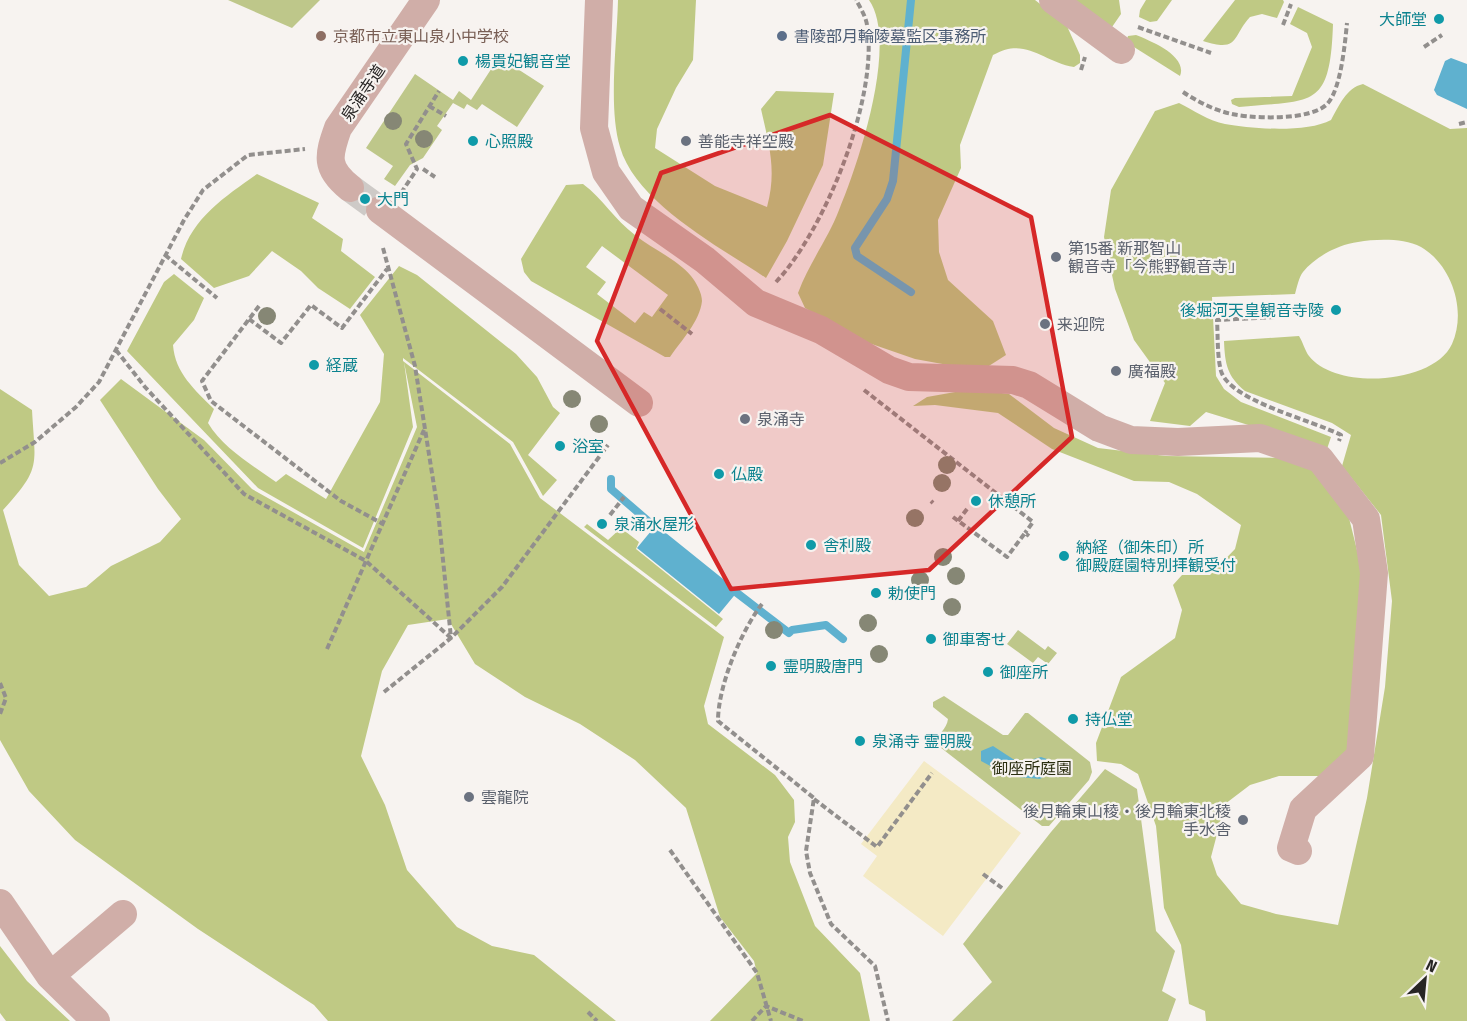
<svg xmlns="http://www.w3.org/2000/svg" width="1467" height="1021" viewBox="0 0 1467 1021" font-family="'Fira Sans Condensed','Noto Sans JP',sans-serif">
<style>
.green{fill:#bec78a}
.forest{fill:#bfc984;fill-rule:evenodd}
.sand{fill:#f4eac5}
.water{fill:#5fb1cf}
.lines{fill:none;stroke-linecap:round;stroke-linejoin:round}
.stream{stroke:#5fb1cf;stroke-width:8}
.minor-tunnel{stroke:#cecac7;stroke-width:28;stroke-dasharray:28 14;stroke-linecap:butt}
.path{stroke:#928f8d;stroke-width:4;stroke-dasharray:6 3;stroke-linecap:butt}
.minor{stroke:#d0aea8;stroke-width:28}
.tree{fill:#868775}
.marked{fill:#d62828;fill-opacity:0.2;stroke:#d62828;stroke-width:4.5;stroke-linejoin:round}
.culture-dot{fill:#0f9aa8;stroke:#f7f3f0;stroke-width:2}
.education-dot{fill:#8d6e63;stroke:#f7f3f0;stroke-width:2}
.service-dot{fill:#5c6f8a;stroke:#f7f3f0;stroke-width:2}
.worship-dot{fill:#6b7280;stroke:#f7f3f0;stroke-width:2}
.labels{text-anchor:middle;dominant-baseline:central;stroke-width:4.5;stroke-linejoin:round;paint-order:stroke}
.culture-label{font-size:16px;fill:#0d838f;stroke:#f7f3f0;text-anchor:start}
.education-label{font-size:16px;fill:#785e54;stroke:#f7f3f0;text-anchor:start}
.service-label{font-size:16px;fill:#4e5e75;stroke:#f7f3f0;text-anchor:start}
.street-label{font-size:16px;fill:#282625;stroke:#f7f3f0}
.worship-label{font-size:16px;fill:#5b616d;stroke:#f7f3f0;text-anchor:start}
.park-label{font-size:16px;fill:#2a2e10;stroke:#f7f3f0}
</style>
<rect width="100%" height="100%" fill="#f7f3f0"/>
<path class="green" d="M228,0H320L292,28Z
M499,57L544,86L517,127L482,104L477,110L467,104L464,109L453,103L437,126L442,130L423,158L410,165L395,186L384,179L393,166L366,148L415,74L453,100L459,91L471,100Z
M1018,630L1045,650L1048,646L1057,653L1048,664L1038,657L1033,663L1007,644Z
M944,696L1003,735H1008L1025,713H1028L1090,762L1092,772L1089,780L1049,826H1042L936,744C937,734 947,729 948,719L933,707V702Z
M1105,769L1137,789L1156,931L1175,951L1162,991L1176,999L1168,1021H952L992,982L963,944L1051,832Z"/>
<path class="forest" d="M618,0H696L693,60L676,88L657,129L655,148L715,186L767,207C777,170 769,145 761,109L776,91L834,93L823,165L787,241L766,278C720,247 636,203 620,147C608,107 617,43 618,0Z
M869,0H1035L1066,24L1080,55V63L1074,67C1043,62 1026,36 993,55L960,145L961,168L938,220L939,252L948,280L993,321L1006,355L981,371L915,359L863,341L805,308L798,293C809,263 828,239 839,210C858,165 899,43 869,0Z
M1072,0H1119L1121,14L1112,27Z
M1146,0H1172L1157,21L1150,22L1139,17L1140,10Z
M1235,0H1283L1284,2L1277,18L1262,14L1250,17C1232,36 1240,53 1203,41Z
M1298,7L1333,24C1330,109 1314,100 1239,107L1232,104L1231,100L1235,98L1292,96L1312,47L1307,33L1290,24Z
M1136,35C1151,41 1188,56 1180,76L1126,42L1128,36Z
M1363,84L1450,129L1467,128V1021H1206L1205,1011L1189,1004L1181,945L1164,908L1156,826L1138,774L1121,764L1097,761L1096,743L1121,677L1175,638L1182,610L1173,585L1182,575H1210L1235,549L1241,525L1197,494L1169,482L1134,481L1052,449L998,413L935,405L913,406L927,397L972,389L1009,394L1054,428L1098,448L1166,456L1291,458L1322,475L1345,502L1364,578L1348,756L1330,776H1279L1250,785L1225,804L1211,857L1217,875L1241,904L1276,914L1338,925L1367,798L1385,687L1392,601L1381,515L1342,466L1351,435L1332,423L1245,391C1227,376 1225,364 1224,341L1299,336C1303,342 1305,351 1309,356C1336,391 1434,384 1452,344C1467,311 1452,265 1421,247C1403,238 1377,239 1358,242C1339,244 1315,257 1303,272C1299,277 1297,287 1295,294L1212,297L1216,376L1224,389L1241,402L1331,437L1327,449L1206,412L1190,426L1150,421L1165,383L1134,340L1115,289L1104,237L1111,190L1155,111L1179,103C1193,110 1209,121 1225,124C1252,129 1307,133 1331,120C1339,106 1346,88 1363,84Z
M257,174L319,203L312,218L343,239L341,251L375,277L350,309L318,288L301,271L272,251L249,276L214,288L181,259C190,219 226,196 257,174Z
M583,184C602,198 615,220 635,235C652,249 677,259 691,276C696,282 702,293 702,301C700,321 681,341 670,357H665L531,281L524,272L521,259L566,185ZM602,246L668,295L652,317L644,312L635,323L597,294L606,282L586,267Z
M399,266L417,275L516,354L537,377L553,407L560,413L528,455L557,480L543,496L513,442L403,358V361L510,444L540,498L724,637L704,706L708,724L775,775L794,800L795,822L788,837L790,862L815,926L860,973L870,1021H710L757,973L754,961L720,917L686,808L635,760L580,724L525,697L475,664L448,619L408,625L382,671L361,756L385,805L407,870L457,927L492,946L534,955L616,1021H328L314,1005L198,929L75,840L29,791L0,740V389L32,410C35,466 42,467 3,510L19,565L49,596L86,587L111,566L160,542L181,519L158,489L100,400L121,379L204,440L252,489L364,552L417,427L404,362L413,427L363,548L258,488L127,351L164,282L174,274L204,298L194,320L173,345C175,373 195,390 214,409L208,423C223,448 252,465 276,482L286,474L326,499L380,402L384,354L360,315Z
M587,524L608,540L621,528L639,542L636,549L723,619L716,627L584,527Z
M0,946L27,981L70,1021H6L0,1013Z"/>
<path class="sand" d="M924,761L1021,833L943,936L863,876L877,856L861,844Z"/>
<path class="water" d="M1451,58L1467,64V109L1437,95L1434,90L1445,61Z
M656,525L738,591L719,614L637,548Z
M993,746L1019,763L1041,757L1050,760C1051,767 1047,775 1040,779L1009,776L981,761V751Z"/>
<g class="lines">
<path class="stream" d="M911,0L893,181L887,199L855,248L857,256L911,292
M611,479V489L655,527
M737,593L789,633L792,630L826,625L843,639"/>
<path class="minor-tunnel" d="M350,188L380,210"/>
<path class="path" d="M1283,25L1291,4
M1138,27L1211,53
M1424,47L1442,35
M1081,70L1085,57
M1183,92C1195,100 1210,108 1224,112C1246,119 1312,122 1328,103C1341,88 1345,43 1347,23
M429,106L446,116
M1459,124L1467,122
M423,169L435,177
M401,193L417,169L406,144L439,91
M383,248L415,366L438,511L451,638
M165,255L217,298
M776,282C825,230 879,97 867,25C866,17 860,7 856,0
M259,306L202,381L211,401L341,501L383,524
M660,309L692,334
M1275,317L1217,320C1218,336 1217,356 1221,371C1230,401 1312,420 1341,435L1339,441
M249,319L281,343L311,305L342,328L387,269
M116,350L145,387L244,494L366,561L451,638
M864,390L1033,522L1025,533
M0,463L35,442L76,407L99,382L184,220L203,190L248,155L305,149
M931,501L933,503
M610,515L624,497
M953,517L1007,557L1025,533L1029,536
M958,521L967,509
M762,604C741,631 718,686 718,721L814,798L806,851L810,873L831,924L875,966L888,1021
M327,649L424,430
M0,683L6,698L0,714
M384,692L451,638L502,587L608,445
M814,799L877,847L932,773
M670,850L757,973L771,1021
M983,874L1002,888
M588,1012L597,1021
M752,1021L766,1006L803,1021"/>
<path class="minor" d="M599,0L594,128L606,172L631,208L705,260L756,303L821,330L889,370L909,377L1013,380L1029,385L1099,428L1131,440L1178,442L1260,438L1320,459L1366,519L1374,573L1360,756L1303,809L1291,848L1298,851
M1053,0L1121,50
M350,188C325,168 328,156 338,128L426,0
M380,210L639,403
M0,903L50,976L96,1021
M50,976L123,914"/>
</g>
<g class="tree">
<circle cx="393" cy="121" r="9"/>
<circle cx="424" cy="139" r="9"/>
<circle cx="267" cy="316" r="9"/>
<circle cx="572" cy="399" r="9"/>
<circle cx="599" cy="424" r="9"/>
<circle cx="947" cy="465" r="9"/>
<circle cx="942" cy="483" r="9"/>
<circle cx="915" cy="518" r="9"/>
<circle cx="943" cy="557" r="9"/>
<circle cx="956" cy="576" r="9"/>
<circle cx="920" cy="580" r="9"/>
<circle cx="952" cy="607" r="9"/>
<circle cx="868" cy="623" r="9"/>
<circle cx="774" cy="630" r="9"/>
<circle cx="879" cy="654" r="9"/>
</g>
<path class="marked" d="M830,115L1031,217L1072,437L929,570L731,589L597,341L661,173Z"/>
<g class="culture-dot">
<circle cx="1439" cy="19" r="6"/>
<circle cx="463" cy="61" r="6"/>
<circle cx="473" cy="141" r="6"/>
<circle cx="365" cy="199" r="6"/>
<circle cx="1336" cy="310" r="6"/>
<circle cx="314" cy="365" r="6"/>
<circle cx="560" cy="446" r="6"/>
<circle cx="719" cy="474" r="6"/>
<circle cx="976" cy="501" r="6"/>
<circle cx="602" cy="524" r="6"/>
<circle cx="811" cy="545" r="6"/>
<circle cx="1064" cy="556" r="6"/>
<circle cx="876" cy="593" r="6"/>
<circle cx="931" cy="639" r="6"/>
<circle cx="771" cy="666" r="6"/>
<circle cx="988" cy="672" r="6"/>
<circle cx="1073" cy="719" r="6"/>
<circle cx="860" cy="741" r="6"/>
</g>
<circle class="education-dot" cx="321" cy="36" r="6"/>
<circle class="service-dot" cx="782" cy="36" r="6"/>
<g class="worship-dot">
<circle cx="686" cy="141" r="6"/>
<circle cx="1056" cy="257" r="6"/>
<circle cx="1045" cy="324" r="6"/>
<circle cx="1116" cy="371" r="6"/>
<circle cx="745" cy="419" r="6"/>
<circle cx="469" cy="797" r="6"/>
<circle cx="1243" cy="820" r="6"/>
</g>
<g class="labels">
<g class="culture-label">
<text x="1427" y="19" text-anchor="end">大師堂</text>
<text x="475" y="61">楊貴妃観音堂</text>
<text x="485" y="141">心照殿</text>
<text x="377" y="199">大門</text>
<text x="1324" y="310" text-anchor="end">後堀河天皇観音寺陵</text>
<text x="326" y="365">経蔵</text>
<text x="572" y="446">浴室</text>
<text x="731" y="474">仏殿</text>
<text x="988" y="501">休憩所</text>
<text x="614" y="524">泉涌水屋形</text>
<text x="823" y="545">舎利殿</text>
<text x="1076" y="547">納経（御朱印）所<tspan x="1076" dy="18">御殿庭園特別拝観受付</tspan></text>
<text x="888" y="593">勅使門</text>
<text x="943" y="639">御車寄せ</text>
<text x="783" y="666">霊明殿唐門</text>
<text x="1000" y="672">御座所</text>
<text x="1085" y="719">持仏堂</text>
<text x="872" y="741">泉涌寺 霊明殿</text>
</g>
<g class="education-label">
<text x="333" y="36">京都市立東山泉小中学校</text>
</g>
<g class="service-label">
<text x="794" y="36">書陵部月輪陵墓監区事務所</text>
</g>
<g class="street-label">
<text transform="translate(363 93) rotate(-56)">泉涌寺道</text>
</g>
<g class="worship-label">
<text x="698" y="141">善能寺祥空殿</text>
<text x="1068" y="248">第15番 新那智山<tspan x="1068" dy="18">観音寺「今熊野観音寺」</tspan></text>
<text x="1057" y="324">来迎院</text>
<text x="1128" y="371">廣福殿</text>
<text x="757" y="419">泉涌寺</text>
<text x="481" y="797">雲龍院</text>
<text x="1231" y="811" text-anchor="end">後月輪東山稜・後月輪東北稜<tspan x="1231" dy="18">手水舎</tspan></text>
</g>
<g class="park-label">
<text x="1032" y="768">御座所庭園</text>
</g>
</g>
<g transform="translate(1425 979) rotate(26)" stroke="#f7f3f0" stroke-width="4.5" paint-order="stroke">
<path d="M0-4.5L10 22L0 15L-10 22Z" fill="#282625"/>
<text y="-9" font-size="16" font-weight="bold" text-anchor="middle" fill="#282625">N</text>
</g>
</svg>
